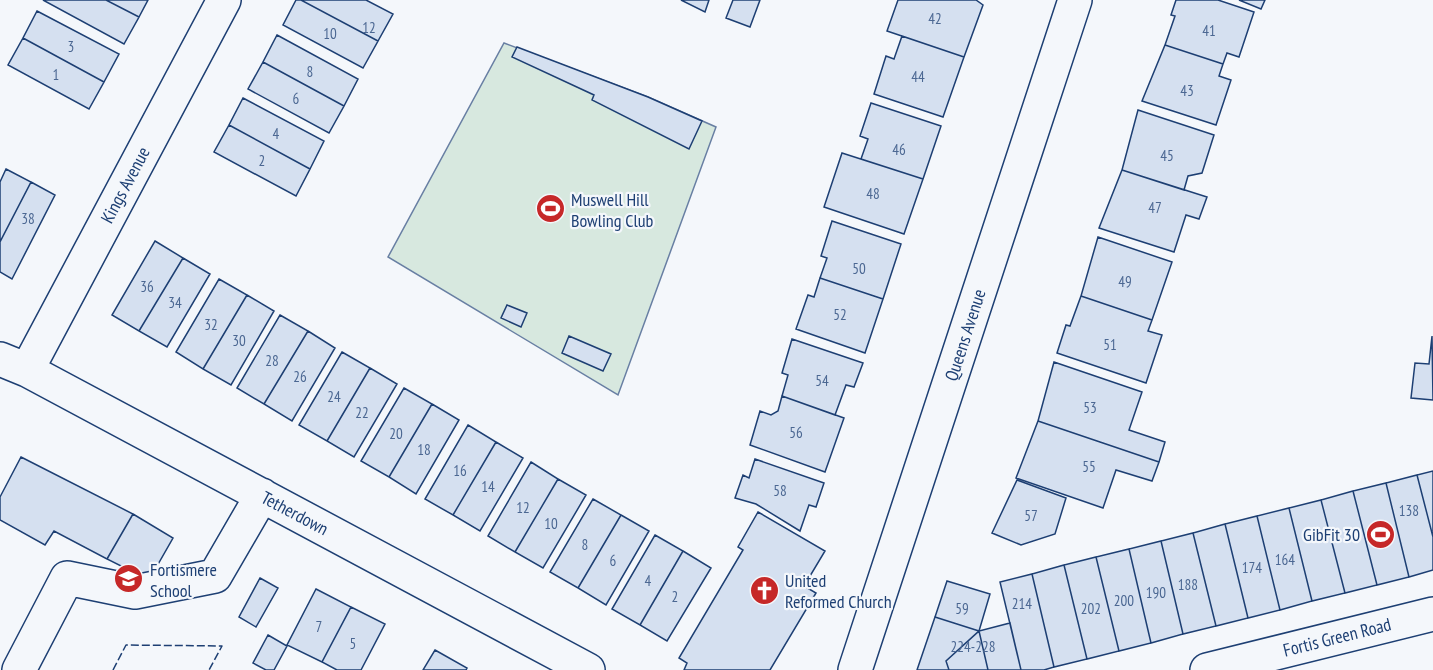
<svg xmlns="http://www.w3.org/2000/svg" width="1433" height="670" viewBox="0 0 1433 670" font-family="'PT Sans Narrow',sans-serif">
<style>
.green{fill:#d7e8df;stroke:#687fa3;stroke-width:1.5}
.building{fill:#d5e0f0;stroke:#1d3f73;stroke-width:1.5}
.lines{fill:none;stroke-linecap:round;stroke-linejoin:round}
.minor-casing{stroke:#1d3f73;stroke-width:36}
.major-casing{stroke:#1d3f73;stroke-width:36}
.minor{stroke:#f4f7fb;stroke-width:33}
.major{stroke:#f4f7fb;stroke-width:33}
.fence{stroke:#1d3f73;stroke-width:1.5;stroke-dasharray:8 3;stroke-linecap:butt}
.labels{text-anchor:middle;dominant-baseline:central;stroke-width:4.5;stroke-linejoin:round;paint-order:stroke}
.number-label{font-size:15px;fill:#4b6792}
.street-label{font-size:18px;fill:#1d3f73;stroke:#f4f7fb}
.poi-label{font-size:18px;fill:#1d3f73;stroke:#f4f7fb;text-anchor:start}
</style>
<rect width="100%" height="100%" fill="#f4f7fb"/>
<path class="green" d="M504,43L648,97L716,127L618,395L388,257Z"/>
<path class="building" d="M43,0H106L139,17L124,44Z
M106,0H148L139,17Z
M296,0H301L378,41L363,68L283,25Z
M301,0H366L393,14L378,41Z
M681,0H709L705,12Z
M733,0H760L750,27L726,18Z
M898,0H976L983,5L964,57L887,31Z
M1176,0H1218L1254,12L1239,57L1227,53L1223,64L1165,45L1175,16L1171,15Z
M1239,0H1265L1261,9Z
M37,11L119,54L104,82L23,38Z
M277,35L358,79L344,106L263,62Z
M902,36L964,57L943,117L874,94L886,56L894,59Z
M23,38L104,82L89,109L8,65Z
M1165,45L1223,64L1219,76L1231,80L1216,125L1142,101Z
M517,47L648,97L702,121L689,149L592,100L594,95L512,57Z
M263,62L344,106L329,133L248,89Z
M243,98L324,141L310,169L229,125Z
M871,103L941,126L923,179L861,159L868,139L860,136Z
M1138,110L1214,135L1202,173L1188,176L1184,190L1122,170Z
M229,125L310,169L296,196L214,152Z
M842,153L923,179L904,234L824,207Z
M6,169L31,182L0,242V182Z
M1122,170L1207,197L1199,219L1186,215L1174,252L1099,228Z
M31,182L55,195L12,279L0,272V242Z
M832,221L901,244L883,299L820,278L827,258L821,256Z
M1098,237L1172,262L1152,320L1081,296Z
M155,241L183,258L139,331L112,315Z
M183,258L210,274L167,347L139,331Z
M820,278L883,299L865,353L796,329L808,295L814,297Z
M219,279L247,295L203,369L176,352Z
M247,295L274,311L231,385L203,369Z
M1081,296L1152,320L1148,331L1162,335L1146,383L1057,353L1066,325L1070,326Z
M507,305L527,313L521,327L501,318Z
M280,315L308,331L264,404L237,388Z
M308,331L335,348L292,421L264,404Z
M569,336L611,354L603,371L562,353Z
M1432,336L1433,400L1411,398L1415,363L1429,364Z
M792,339L863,363L854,387L846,385L835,415L782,396L788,375L782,373Z
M342,352L370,368L327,441L299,425Z
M1054,362L1142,392L1129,430L1165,442L1159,462L1038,421Z
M370,368L397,384L354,457L327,441Z
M404,388L432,404L389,477L361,461Z
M782,396L844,418L825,472L750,445L760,411L771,415L778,411Z
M432,404L459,420L416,494L389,477Z
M1038,421L1159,462L1152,481L1116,470L1103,508L1016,478Z
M468,425L496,442L453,515L425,499Z
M496,442L523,458L480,531L453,515Z
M21,457L133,514L107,559L54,531L45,545L0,520V497Z
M755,459L824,483L816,507L809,505L800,531L756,504L735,498L743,475L749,478Z
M531,462L558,479L515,552L488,536Z
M1433,471V537L1417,475Z
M1417,475L1433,537V570L1409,577L1386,483Z
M558,479L586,495L543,568L515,552Z
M1017,480L1066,498L1055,534L1021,545L992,533Z
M1386,483L1409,577L1377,585L1353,491Z
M1353,491L1377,585L1345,593L1321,500Z
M593,499L621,515L578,588L550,572Z
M1321,500L1345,593L1312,601L1289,508Z
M1289,508L1312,601L1280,610L1257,516Z
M758,512L825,551L804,586L816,593L770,670H684L687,663L679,658L743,550L738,547Z
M133,514L173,538L149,580L107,559Z
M621,515L649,531L606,605L578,588Z
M1257,516L1280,610L1248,618L1225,524Z
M1225,524L1248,618L1216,626L1193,533Z
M1193,533L1216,626L1183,634L1161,541Z
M655,535L683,551L640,625L612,609Z
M1161,541L1183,634L1151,643L1129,549Z
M1129,549L1151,643L1119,651L1096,557Z
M683,551L711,568L667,641L640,625Z
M1096,557L1119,651L1087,659L1064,565Z
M1064,565L1087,659L1054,667L1032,574Z
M1032,574L1054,667L1044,670H1021L1000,582Z
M260,578L278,588L256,627L239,617Z
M947,581L990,594L979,631L935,617Z
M316,589L351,607L322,662L287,645Z
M351,607L385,624L361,670H337L322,662Z
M935,617L979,631L946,661L949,670H917Z
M1010,623L1021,670H988L979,631Z
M979,631L988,670H949L946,661Z
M268,635L287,646L274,670H266L253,663Z
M435,650L467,668L466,670H423Z"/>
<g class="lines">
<defs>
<path id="minor" d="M0,359L27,370L588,670
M27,370L224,0
M19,670L67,578L135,592L215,576L262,495
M855,670L1075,0"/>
<path id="major" d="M1207,670L1433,614"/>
</defs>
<use href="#minor" class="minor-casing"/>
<use href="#major" class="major-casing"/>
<use href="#minor" class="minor"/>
<use href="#major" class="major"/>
<path class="fence" d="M113,670L126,645L222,646L209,670"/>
</g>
<defs>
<symbol id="stadium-disc" viewBox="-11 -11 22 22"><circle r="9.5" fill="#c62828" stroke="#f4f7fb"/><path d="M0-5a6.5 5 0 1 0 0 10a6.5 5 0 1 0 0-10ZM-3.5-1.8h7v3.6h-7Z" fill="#fff"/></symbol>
<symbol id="school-disc" viewBox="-11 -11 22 22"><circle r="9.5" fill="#c62828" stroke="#f4f7fb"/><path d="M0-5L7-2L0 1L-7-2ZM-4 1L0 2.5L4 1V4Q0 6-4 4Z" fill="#fff"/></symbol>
<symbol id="church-disc" viewBox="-11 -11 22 22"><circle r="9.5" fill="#c62828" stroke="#f4f7fb"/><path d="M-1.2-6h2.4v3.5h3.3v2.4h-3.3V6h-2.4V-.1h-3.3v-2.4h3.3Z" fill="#fff"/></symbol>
</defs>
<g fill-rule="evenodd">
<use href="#stadium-disc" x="534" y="192" width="33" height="33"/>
<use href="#stadium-disc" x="1364" y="518" width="33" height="33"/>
<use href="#school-disc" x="112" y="562" width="33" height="33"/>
<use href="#church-disc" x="748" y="574" width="33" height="33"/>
</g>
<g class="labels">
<g class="number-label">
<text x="935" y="18">42</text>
<text x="369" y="27">12</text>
<text x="1209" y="30">41</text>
<text x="330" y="33">10</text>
<text x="71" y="46">3</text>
<text x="310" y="71">8</text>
<text x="56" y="74">1</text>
<text x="918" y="76">44</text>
<text x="1187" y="90">43</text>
<text x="296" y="98">6</text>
<text x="276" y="133">4</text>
<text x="899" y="149">46</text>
<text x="1167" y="155">45</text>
<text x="262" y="160">2</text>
<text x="873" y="193">48</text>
<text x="1155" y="207">47</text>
<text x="28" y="218">38</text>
<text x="859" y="268">50</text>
<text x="1125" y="281">49</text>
<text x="147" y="286">36</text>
<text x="175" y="302">34</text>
<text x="840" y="314">52</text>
<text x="211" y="324">32</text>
<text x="239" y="340">30</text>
<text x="1110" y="344">51</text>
<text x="272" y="360">28</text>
<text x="300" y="376">26</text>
<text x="822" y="380">54</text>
<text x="334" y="396">24</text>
<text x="1090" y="407">53</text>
<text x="362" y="412">22</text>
<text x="796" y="432">56</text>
<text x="396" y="433">20</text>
<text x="424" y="449">18</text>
<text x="1089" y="466">55</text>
<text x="460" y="470">16</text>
<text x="488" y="486">14</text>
<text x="780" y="490">58</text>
<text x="523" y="507">12</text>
<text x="1409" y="510">138</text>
<text x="1031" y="515">57</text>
<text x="551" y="523">10</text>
<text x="585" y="544">8</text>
<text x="1285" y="559">164</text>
<text x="613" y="560">6</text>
<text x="1252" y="567">174</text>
<text x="648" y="580">4</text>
<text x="1188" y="584">188</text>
<text x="1156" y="592">190</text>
<text x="675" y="596">2</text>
<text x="1124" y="600">200</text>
<text x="1022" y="603">214</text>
<text x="962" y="608">59</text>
<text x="1091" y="608">202</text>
<text x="319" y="626">7</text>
<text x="353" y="643">5</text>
<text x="973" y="646">224-228</text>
</g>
<g class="street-label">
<text transform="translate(125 185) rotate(-62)">Kings Avenue</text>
<text transform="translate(965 335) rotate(-72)">Queens Avenue</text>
<text transform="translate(295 513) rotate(28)">Tetherdown</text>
<text transform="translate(1337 637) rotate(-14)">Fortis Green Road</text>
</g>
<g class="poi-label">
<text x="571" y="199">Muswell Hill<tspan x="571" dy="21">Bowling Club</tspan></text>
<text x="1360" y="534" text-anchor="end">GibFit 30</text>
<text x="150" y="569">Fortismere<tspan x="150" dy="21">School</tspan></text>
<text x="785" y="580">United<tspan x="785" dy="21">Reformed Church</tspan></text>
</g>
</g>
</svg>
